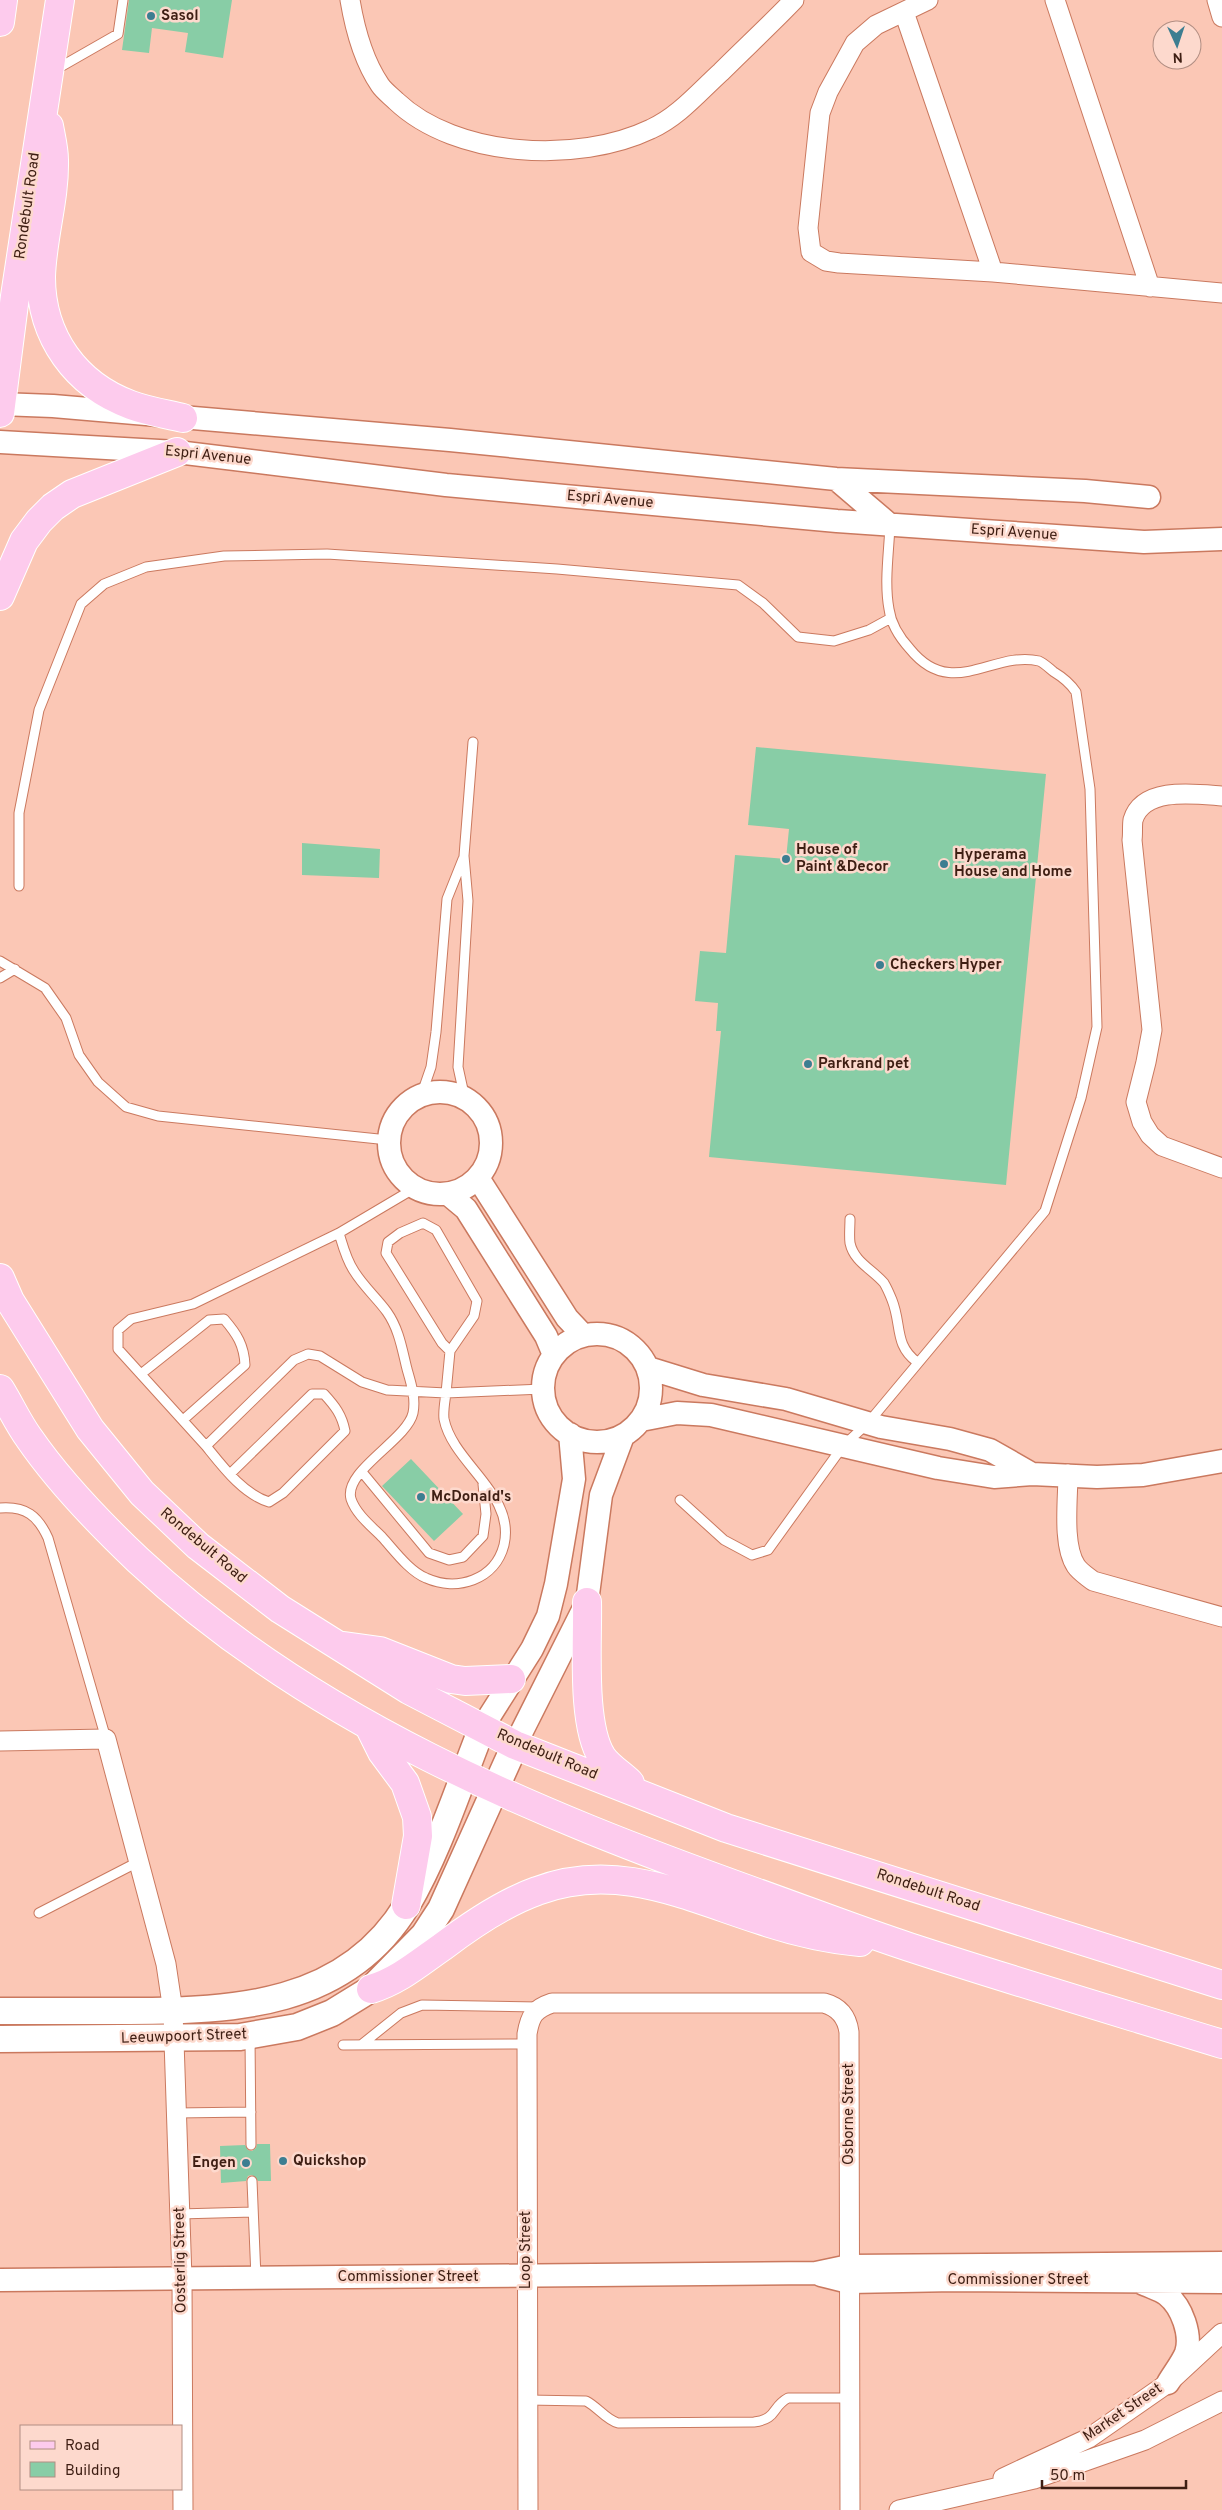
<svg xmlns="http://www.w3.org/2000/svg" width="1222" height="2510" viewBox="0 0 1222 2510" font-family="Overpass,sans-serif">
<style>
.building{fill:#88cda6}
.lines{fill:none;stroke-linecap:round;stroke-linejoin:round}
.service-casing{stroke:#ca795f;stroke-width:11}
.minor-casing{stroke:#ca795f;stroke-width:21}
.tertiary-casing{stroke:#ca795f;stroke-width:25}
.secondary-casing{stroke:#ca795f;stroke-width:29}
.primary-casing{stroke:#fff;stroke-width:30}
.service{stroke:#fff;stroke-width:9}
.minor{stroke:#fff;stroke-width:19}
.tertiary{stroke:#fff;stroke-width:22}
.secondary{stroke:#fff;stroke-width:26}
.primary{stroke:#fdcbed;stroke-width:28}
.poi-dot{fill:#3d7e91;stroke:#fdd9cd;stroke-width:2}
.labels{text-anchor:middle;dominant-baseline:central;stroke-width:5;stroke-linejoin:round;paint-order:stroke}
.poi-label{font-size:15px;font-weight:bold;fill:#3e1e13;stroke:#fdd9cd;text-anchor:start}
.street-label{font-size:15px;fill:#3e1e13;stroke:#fdd9cd}
</style>
<rect width="100%" height="100%" fill="#fbc7b5"/>
<path class="building" d="M129,0H232L223,58L185,52L188,33L152,28L149,53L122,50Z
M756,747L1046,774L1006,1185L709,1157L721,1031H716L718,1003L695,1001L700,951L726,953L735,855L786,859L789,829L748,825Z
M302,843L380,849L379,878L302,875Z
M411,1459L463,1514L434,1541L382,1486Z
M257,2144H270L271,2181H258L252,2175L248,2176L246,2181L221,2183L220,2146L245,2145L248,2150L252,2151L256,2148Z"/>
<g class="lines">
<defs>
<path id="service" d="M55,70L118,34L123,0
M19,886V813L39,710L81,604L104,584L146,567L224,556L327,554L557,569L738,585L763,603L798,637L834,641L869,630L891,618
M0,961L45,988L66,1018L79,1055L98,1082L126,1107L158,1116L388,1140
M0,978L15,969
M421,1096L431,1067L436,1032L447,899L463,859
M465,1099L458,1067L468,901L464,856L473,742
M850,1219C850,1227 849,1235 850,1243C854,1262 872,1269 884,1283C887,1288 890,1295 892,1300C902,1325 894,1345 917,1362
M450,1351L442,1343L386,1253L388,1242L400,1233L423,1223L436,1230L477,1301L474,1316L450,1351L446,1393L543,1389
M141,1374L209,1320L224,1319C237,1334 244,1345 245,1365L183,1420
M206,1446L118,1349V1330L131,1319L193,1304L339,1233L415,1188
M362,1472L429,1553L449,1560L463,1557L483,1536L486,1514L483,1484
M230,1474L312,1394H324C335,1406 342,1415 345,1431L283,1493L269,1502C243,1494 223,1467 206,1446L294,1360L308,1354L320,1356L362,1382L387,1390L446,1393C445,1401 443,1411 444,1419C453,1464 516,1494 504,1545C495,1580 457,1592 426,1578C409,1571 394,1550 382,1537C371,1526 356,1514 351,1499C343,1471 407,1440 413,1413C416,1398 411,1383 407,1369C402,1349 399,1329 387,1312C377,1298 363,1286 354,1271C346,1259 343,1246 339,1233
M680,1500L724,1540L752,1555L768,1550L843,1446L868,1423L1045,1211L1081,1098L1097,1027L1090,789L1076,692C1070,683 1064,678 1054,672C1050,669 1044,663 1039,661C993,650 952,701 910,649C900,638 891,624 889,609C884,582 889,552 890,525
M0,1508C26,1506 38,1516 48,1538L106,1739
M39,1913L138,1862
M250,2037L251,2145
M343,2045L527,2044
M361,2045L401,2013L422,2005L539,2007
M176,2113L251,2112
M252,2181L256,2278
M179,2214L253,2212
M527,2400L586,2401C598,2407 606,2420 618,2423L754,2422C778,2419 771,2407 788,2398H849"/>
<path id="minor" d="M350,0C355,30 363,60 380,85C384,91 391,96 396,101C456,158 578,164 651,129C678,117 699,92 721,72C745,48 770,25 794,0
M928,0L876,25L855,43L828,92L820,113L808,228L811,252L826,261L839,263L993,272L1222,293
M1055,0L1150,287
M1217,0L1222,17
M904,12L993,272
M1222,796C1196,794 1143,786 1133,820C1132,826 1133,834 1132,840L1152,1030L1146,1062L1136,1102L1142,1122L1150,1135L1162,1146L1222,1168
M1068,1474C1068,1499 1062,1545 1076,1566C1080,1572 1087,1576 1093,1581L1222,1617
M0,1741L106,1739L166,1964L173,2011L182,2279L183,2510
M1003,2478L1089,2438L1168,2383L1222,2333
M528,2510L527,2034C530,2016 534,2009 552,2003H824C839,2007 847,2017 849,2032L850,2510
M899,2510L1034,2479L1145,2440L1222,2401"/>
<path id="tertiary" d="M0,404L53,406L450,440L836,479L1085,491L1149,497
M0,442L177,452L446,485L837,521L1144,542L1222,539
M836,479L890,525
M389 1143a51 51 0 1 1 102 0a51 51 0 1 1-102 0Z
M478,1178L567,1318L583,1335
M448,1194L466,1209L546,1336L554,1355
M543 1388a54 54 0 1 1 108 0a54 54 0 1 1-108 0Z
M648,1368L703,1385L786,1399L881,1427L950,1439L990,1450L1032,1474
M641,1420L677,1413L711,1415L938,1468L994,1477L1032,1474L1097,1477L1143,1475L1222,1461
M482,1728L532,1649L548,1616L556,1584L574,1479L570,1434
M515,1745L587,1602L601,1495L623,1436
M821,2275L849,2282L955,2280L1222,2282
M0,2280L816,2273L849,2266L1222,2263
M1142,2283C1150,2287 1161,2290 1167,2295C1182,2307 1192,2335 1186,2353C1182,2363 1173,2374 1168,2383"/>
<path id="secondary" d="M0,2011C43,2011 86,2011 129,2011C234,2011 346,2006 407,1905C439,1850 459,1786 482,1728
M0,2039L240,2037L297,2027L332,2013L371,1989L424,1935L441,1909L515,1745"/>
<path id="primary" d="M0,22L3,0
M49,126C51,137 54,149 54,160C55,199 42,238 41,277C41,337 76,385 131,405C147,411 166,414 183,418
M0,413L15,296L60,0
M0,596L24,541L39,521L53,507L72,494L177,452
M0,1278L10,1301L90,1429L142,1493L198,1546L280,1609L409,1690L515,1745L726,1828L1222,1985
M0,1389C10,1405 18,1423 29,1438C60,1483 99,1523 138,1560C312,1722 534,1813 755,1892C806,1910 857,1930 909,1947C1013,1981 1118,2012 1222,2044
M587,1602C588,1642 581,1724 602,1757C609,1767 622,1775 630,1783
M344,1646L380,1651L451,1679L465,1681L511,1679
M369,1726L382,1752L405,1783L417,1817L418,1836L406,1905
M371,1989C398,1981 419,1963 442,1947C471,1925 503,1903 537,1891C616,1861 685,1896 760,1920C793,1931 826,1939 860,1942"/>
</defs>
<use href="#service" class="service-casing"/>
<use href="#minor" class="minor-casing"/>
<use href="#tertiary" class="tertiary-casing"/>
<use href="#secondary" class="secondary-casing"/>
<use href="#primary" class="primary-casing"/>
<use href="#service" class="service"/>
<use href="#minor" class="minor"/>
<use href="#tertiary" class="tertiary"/>
<use href="#secondary" class="secondary"/>
<use href="#primary" class="primary"/>
</g>
<g class="poi-dot">
<circle cx="151" cy="16" r="5"/>
<circle cx="786" cy="859" r="5"/>
<circle cx="944" cy="864" r="5"/>
<circle cx="880" cy="965" r="5"/>
<circle cx="808" cy="1064" r="5"/>
<circle cx="421" cy="1497" r="5"/>
<circle cx="283" cy="2161" r="5"/>
<circle cx="246" cy="2163" r="5"/>
</g>
<g class="labels">
<g class="poi-label">
<text x="161" y="16">Sasol</text>
<text x="796" y="850">House of<tspan x="796" dy="17">Paint &amp;Decor</tspan></text>
<text x="954" y="855">Hyperama<tspan x="954" dy="17">House and Home</tspan></text>
<text x="890" y="965">Checkers Hyper</text>
<text x="818" y="1064">Parkrand pet</text>
<text x="431" y="1497">McDonald's</text>
<text x="293" y="2161">Quickshop</text>
<text x="236" y="2163" text-anchor="end">Engen</text>
</g>
<g class="street-label">
<text transform="translate(28 206) rotate(-82)">Rondebult Road</text>
<text transform="translate(208 456) rotate(6)">Espri Avenue</text>
<text transform="translate(610 500) rotate(5)">Espri Avenue</text>
<text transform="translate(1014 533) rotate(4)">Espri Avenue</text>
<text transform="translate(203 1546) rotate(40)">Rondebult Road</text>
<text transform="translate(547 1755) rotate(23)">Rondebult Road</text>
<text transform="translate(928 1891) rotate(18)">Rondebult Road</text>
<text transform="translate(184 2037) rotate(-2)">Leeuwpoort Street</text>
<text transform="translate(849 2114) rotate(-90)">Osborne Street</text>
<text transform="translate(526 2250) rotate(-90)">Loop Street</text>
<text transform="translate(181 2260) rotate(-91)">Oosterlig Street</text>
<text x="408" y="2277">Commissioner Street</text>
<text x="1018" y="2280">Commissioner Street</text>
<text transform="translate(1123 2413) rotate(-34)">Market Street</text>
</g>
</g>
<rect x="20" y="2425" width="162" height="65" fill="#fdd9cd" stroke="#b18e83"/>
<rect x="30" y="2441" width="25" height="8" fill="#fdcbed" stroke="#b18e83"/>
<text x="65" y="2450" font-size="15" fill="#3e1e13">Road</text>
<rect x="30" y="2462" width="25" height="15" fill="#88cda6" stroke="#b18e83"/>
<text x="65" y="2475" font-size="15" fill="#3e1e13">Building</text>
<g transform="translate(1177 45) rotate(177)"><circle r="24" fill="#fdd9cd" stroke="#b18e83"/>
<path d="M0-4L9 19L0 12L-9 19Z" fill="#3d7e91"/>
<text y="-8" font-size="14" font-weight="bold" text-anchor="middle" fill="#3e1e13">N</text>
</g>
<path d="M1042 2480v8h144v-8" fill="none" stroke="#3e1e13" stroke-width="2.5"/>
<text x="1050" y="2480" font-size="15" fill="#3e1e13" stroke="#fdd9cd" stroke-width="4" paint-order="stroke">50 m</text>
</svg>
